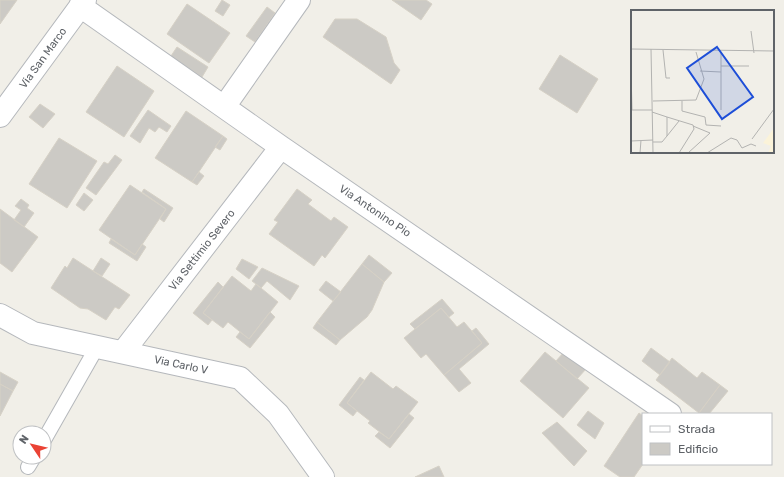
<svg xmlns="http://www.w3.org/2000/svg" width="784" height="477" viewBox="0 0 784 477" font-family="Rubik,sans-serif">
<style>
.building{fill:#cccac5;stroke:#d6d1c6}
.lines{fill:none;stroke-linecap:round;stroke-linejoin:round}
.lane-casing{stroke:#b5b8bc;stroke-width:16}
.street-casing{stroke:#b5b8bc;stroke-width:24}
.lane{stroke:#fff;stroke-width:14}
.street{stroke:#fff;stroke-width:22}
.labels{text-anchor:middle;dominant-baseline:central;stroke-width:3.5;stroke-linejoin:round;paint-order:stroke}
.street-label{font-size:11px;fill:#5f6368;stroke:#fff}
.inset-road{fill:none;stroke:#b3b3b1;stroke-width:1}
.view{fill:#1d4ed8;fill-opacity:0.15;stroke:#1d4ed8;stroke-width:2}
.inset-edge{fill:none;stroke:#5f6368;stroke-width:2}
</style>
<rect width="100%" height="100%" fill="#f1efe8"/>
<path class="building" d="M0,0H17L0,24Z
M222,0L230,5L223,16L215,11Z
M392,0H426L432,4L421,20Z
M187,4L230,33L209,63L167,34Z
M267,7L275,13L255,42L246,36Z
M335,19H357L386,37L394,63L400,70L391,84L323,37Z
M177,47L208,67L202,77L171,56Z
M560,55L598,79L577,113L539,89Z
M117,66L154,91L124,137L86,112Z
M40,104L55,114L43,128L29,117Z
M148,110L171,126L167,132L159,127L155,132L149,128L140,143L130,136Z
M186,111L223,136L192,182L155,158Z
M223,136L227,139L220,150L215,147Z
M59,138L97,161L67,208L29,184Z
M115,155L122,160L96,195L86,188L104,162L108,164Z
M199,172L204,176L197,185L192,182Z
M130,185L166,209L135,255L99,230Z
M144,189L173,208L164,222L160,219L166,209L142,192Z
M297,189L312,200L308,204L331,221L334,217L348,227L325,258L322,255L314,266L269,234L278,222L274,220Z
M84,193L93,200L84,211L76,205Z
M21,199L29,205L27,208L34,213L24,227L14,220L21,210L15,206Z
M0,209L38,237L12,272L0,263Z
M111,239L135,255L142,244L146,247L137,261L109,243Z
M369,255L392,273L384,282L362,264Z
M73,258L130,295L119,309L115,307L106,320L88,309L80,308L51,288L65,266L67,268Z
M101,258L110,264L102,276L93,271Z
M242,259L258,267L249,279L236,269Z
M362,264L384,282L372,310L367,317L340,340L317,322Z
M262,268L299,286L290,300L267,281L261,288L252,281Z
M232,276L251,291L256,284L278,302L249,339L228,322L223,328L203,313Z
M326,281L341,292L333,301L319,290Z
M218,282L223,287L203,313L212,320L208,325L193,313Z
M442,299L454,313L449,317L441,308L415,329L410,324Z
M441,308L457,327L464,322L482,343L444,375L426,354L421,358L404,338Z
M270,312L275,317L250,348L236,337L240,332L249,339Z
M317,322L340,340L336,345L313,328Z
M476,328L489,344L459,369L471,383L459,392L444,375L482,343L472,331Z
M651,348L670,362L660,375L642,361Z
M545,352L589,388L563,418L520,381Z
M564,352L586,369L577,379L556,361Z
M672,358L697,378L702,372L720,385L699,413L656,380Z
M0,372L18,382L13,391L0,384Z
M371,372L393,389L396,386L418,402L389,439L368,423L370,421L347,403Z
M360,377L364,380L347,403L357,411L353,416L339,405Z
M0,384L13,391L0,416Z
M720,385L728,391L709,414H700L699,413Z
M588,411L604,423L595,439L577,425Z
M639,413L643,416V464L634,477H620L604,466Z
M409,414L414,418L390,448L375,436L379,432L389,439Z
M557,422L587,451L574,466L542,433Z
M439,466L444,477H415Z"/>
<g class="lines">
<defs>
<path id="lane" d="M44,440L97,347
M28,467L34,457"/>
<path id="street" d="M80,6L281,147L670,414
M224,107L299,0
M0,116L85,0
M0,315L33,333L240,378L278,414L323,477
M123,352L281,147"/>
</defs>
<use href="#lane" class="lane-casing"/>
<use href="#street" class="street-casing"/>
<use href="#lane" class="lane"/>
<use href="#street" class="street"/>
</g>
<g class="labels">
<g class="street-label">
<text transform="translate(43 58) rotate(-54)">Via San Marco</text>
<text transform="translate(375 211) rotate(34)">Via Antonino Pio</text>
<text transform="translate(202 250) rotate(-52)">Via Settimio Severo</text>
<text transform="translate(181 365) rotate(12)">Via Carlo V</text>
</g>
</g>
<g transform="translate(631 10)">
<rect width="143" height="143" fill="#f1efe8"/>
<path d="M143,118V143H137L140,136L132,133Z" fill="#fbf3d9"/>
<path class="inset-road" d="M120,21L123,43M0,39L143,41M20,39L22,143M32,40L35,68H39M90,43V100M90,56H118M69,61L90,62M0,62L1,100M22,91L65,90L73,69L65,42M51,91V101L74,107L75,115L90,116M0,100H21M21,102L36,107V126L31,132H22M36,107L62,115L63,119L48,143M36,126L48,111M121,129L143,99M0,131L22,130M9,143L10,130M57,143L79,123L62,116M76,143L100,128L106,130L111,138L120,134L125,136"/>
<path class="view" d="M86,37L122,87L91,109L56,58Z"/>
<rect width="143" height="143" class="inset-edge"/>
</g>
<rect x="642" y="413" width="130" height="52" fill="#ffffff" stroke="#bfc1c3"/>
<rect x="650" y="426" width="20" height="6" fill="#ffffff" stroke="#bfc1c3"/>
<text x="678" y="433" font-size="12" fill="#5f6368">Strada</text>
<rect x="650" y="443" width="20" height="12" fill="#cccac5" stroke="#bfc1c3"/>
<text x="678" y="453" font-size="12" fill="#5f6368">Edificio</text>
<g transform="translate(32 445) rotate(305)"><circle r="19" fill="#ffffff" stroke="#bfc1c3"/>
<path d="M0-3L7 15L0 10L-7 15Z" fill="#ea4335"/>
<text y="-6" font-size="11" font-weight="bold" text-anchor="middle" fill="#5f6368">N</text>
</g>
</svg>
